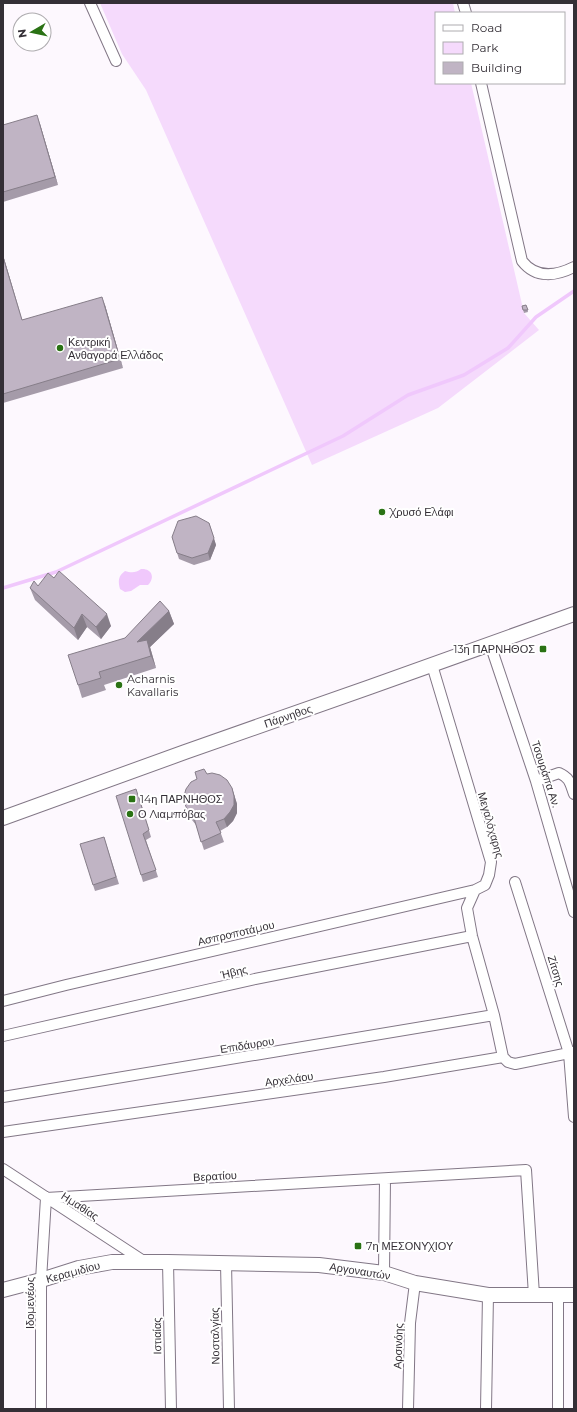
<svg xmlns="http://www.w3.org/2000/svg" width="577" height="1412" viewBox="0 0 577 1412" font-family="Montserrat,sans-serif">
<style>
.green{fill:#f5dafc}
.water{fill:#f0c8fc}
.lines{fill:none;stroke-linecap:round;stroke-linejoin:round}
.stream{stroke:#f0c8fc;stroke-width:3.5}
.street-casing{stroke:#827786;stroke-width:12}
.secondary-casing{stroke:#827786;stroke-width:16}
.street{stroke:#fff;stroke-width:10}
.secondary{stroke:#fff;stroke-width:14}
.wall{fill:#a59ba9}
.shaded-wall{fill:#867e89}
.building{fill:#c0b4c4;stroke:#867e89}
.poi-dot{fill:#2a7214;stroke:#fff;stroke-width:1.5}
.labels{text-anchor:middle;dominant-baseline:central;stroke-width:4;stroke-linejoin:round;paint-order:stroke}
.poi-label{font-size:11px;fill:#342f36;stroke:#fff;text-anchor:start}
.street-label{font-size:11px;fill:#342f36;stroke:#fff}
</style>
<rect width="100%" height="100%" fill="#fdf8fe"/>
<path class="green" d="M100,3H453L455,13H436V83H471L524,313L539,330L438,408L312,465L146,90L122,54Z"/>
<path class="water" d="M141,569C151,568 156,577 148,585H140L131,591L125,592L120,589C118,581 118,576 125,571C131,573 136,573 141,569Z"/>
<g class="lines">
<path class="stream" d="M3,588L56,572L343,436L408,395L464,375L508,348L536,317L574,291"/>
<defs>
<path id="street" d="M90,3L116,61
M463,3L466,13
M481,83L522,261C536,279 556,276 574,267
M490,644L536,781L574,912
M432,665L491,862L489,875L485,885L475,890L467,908L472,936L494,1015L503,1057
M536,781L559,773C570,778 570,783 574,794
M515,882L569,1053L574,1117
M3,1001L66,985L475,890
M3,1036L255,979L472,936
M503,1057L508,1062L515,1064L574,1052
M3,1097L494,1015
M3,1132L384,1077L503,1057
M3,1169L145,1262
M168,1262L171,1409
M226,1263L229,1409
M384,1273L385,1179
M558,1295V1409
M41,1409V1280L46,1198L526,1170L534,1295
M408,1409L410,1323L415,1283
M486,1409L488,1295"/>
<path id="secondary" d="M3,818L185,752L370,687L574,614
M3,1290L41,1280L79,1268L112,1262H168L319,1265L384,1273L415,1283L488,1295H574"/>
</defs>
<use href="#street" class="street-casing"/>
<use href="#secondary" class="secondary-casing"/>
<use href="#street" class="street"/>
<use href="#secondary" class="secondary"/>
</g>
<path class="wall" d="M40,124L58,185L3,202V125Z
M3,255L22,320L105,305L123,368L3,403Z
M526,305L528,312L524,313L522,306Z
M209,523L216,545L210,560L194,565L179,559L172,537Z
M54,578L111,626L101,639L87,627L78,640L35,600L30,588L38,586Z
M169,611L174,624L150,647L156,668L104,685L106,690L82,698L78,685L125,638Z
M207,774L232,788L237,804V813L233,821L227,827L220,831L224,842L204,850L196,825L192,820L185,804Z
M139,796L151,837L146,840L158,877L143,882L141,875Z
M104,837L119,884L95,891L93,885Z"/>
<path class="shaded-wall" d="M37,115L40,124L58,185L55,177Z
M3,255L25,329L3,257Z
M102,297L105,305L123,368L120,359Z
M209,523L216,545L210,560L208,553Z
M169,611L174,624L150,647L156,668L151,656L137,642Z
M82,614L87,627L78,640L74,628Z
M107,614L111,626L101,639L96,627Z
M232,788L237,804V813L233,821L227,827L224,819Z"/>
<path class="building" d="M37,115L55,177L3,192V125Z
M3,257L22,320L102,297L120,359L3,394Z
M526,305L528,310H523L522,306Z
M196,516L209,523L214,538L208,553L192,558L177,553L172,537L178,521Z
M59,571L107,614L96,627L82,614L74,628L30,588L34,581L38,586L48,573L54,578Z
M160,601L169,611L137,642L147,640L151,656L99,672L101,678L78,685L68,655L125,638Z
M204,769L207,774L212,773L220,775L227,780L232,788L234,796V805L230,812L224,819L216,822L221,833L201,842L194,818L188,812L185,804L184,796L186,789L191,782L197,779L195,772Z
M136,789L149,830L143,834L156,870L141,875L116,796Z
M104,837L116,877L93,885L80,844Z"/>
<g class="poi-dot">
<circle cx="60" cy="348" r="4"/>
<circle cx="382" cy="512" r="4"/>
<rect x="539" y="645" width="8" height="8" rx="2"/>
<circle cx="119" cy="685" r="4"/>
<rect x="128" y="795" width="8" height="8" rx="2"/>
<circle cx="130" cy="814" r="4"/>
<rect x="354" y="1242" width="8" height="8" rx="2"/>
</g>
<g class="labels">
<g class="poi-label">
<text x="68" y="342">Κεντρική<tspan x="68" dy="13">Ανθαγορά Ελλάδος</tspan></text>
<text x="390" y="512">Χρυσό Ελάφι</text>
<text x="535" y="649" text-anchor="end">13η ΠΑΡΝΗΘΟΣ</text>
<text x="127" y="679">Acharnis<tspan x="127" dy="13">Kavallaris</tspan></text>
<text x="140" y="799">14η ΠΑΡΝΗΘΟΣ</text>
<text x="138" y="814">Ο Λιαμπόβας</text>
<text x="366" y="1246">7η ΜΕΣΟΝΥΧΙΟΥ</text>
</g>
<g class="street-label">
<text transform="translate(288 716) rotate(-19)">Πάρνηθος</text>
<text transform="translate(546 774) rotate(72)">Τσουράπα Αν.</text>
<text transform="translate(491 825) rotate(74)">Μεγαλόχαρης</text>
<text transform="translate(236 933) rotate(-13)">Ασπροποτάμου</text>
<text transform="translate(556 971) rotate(73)">Ζίτσης</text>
<text transform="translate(234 972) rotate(-13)">Ήβης</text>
<text transform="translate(247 1045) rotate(-9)">Επιδάυρου</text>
<text transform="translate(289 1079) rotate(-8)">Αρχελάου</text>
<text transform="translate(215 1176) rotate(-3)">Βερατίου</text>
<text transform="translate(80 1206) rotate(33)">Ημαθίας</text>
<text transform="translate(360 1271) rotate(9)">Αργοναυτών</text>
<text transform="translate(73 1272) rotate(-15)">Κεραμιδίου</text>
<text transform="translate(30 1303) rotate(-90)">Ιδομενέως</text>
<text transform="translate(157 1336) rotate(-91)">Ιστιαίας</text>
<text transform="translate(215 1336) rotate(-91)">Νοσταλγίας</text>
<text transform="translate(398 1346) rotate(-88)">Αρσινόης</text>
</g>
</g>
<rect width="577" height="1412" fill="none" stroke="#342f36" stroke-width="8"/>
<rect x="435" y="12" width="130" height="72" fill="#ffffff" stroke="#aeacaf"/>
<rect x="443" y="25" width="20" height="6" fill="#ffffff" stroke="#aeacaf"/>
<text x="471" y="32" font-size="12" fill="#342f36">Road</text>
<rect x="443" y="42" width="20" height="12" fill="#f5dafc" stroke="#aeacaf"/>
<text x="471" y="52" font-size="12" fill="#342f36">Park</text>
<rect x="443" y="62" width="20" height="12" fill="#c0b4c4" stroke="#aeacaf"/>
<text x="471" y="72" font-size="12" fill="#342f36">Building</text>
<g transform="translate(32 32) rotate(261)"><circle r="19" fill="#ffffff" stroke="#aeacaf"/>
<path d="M0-3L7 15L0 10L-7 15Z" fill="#2a7214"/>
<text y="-6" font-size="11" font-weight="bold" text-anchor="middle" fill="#342f36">N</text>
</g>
</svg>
